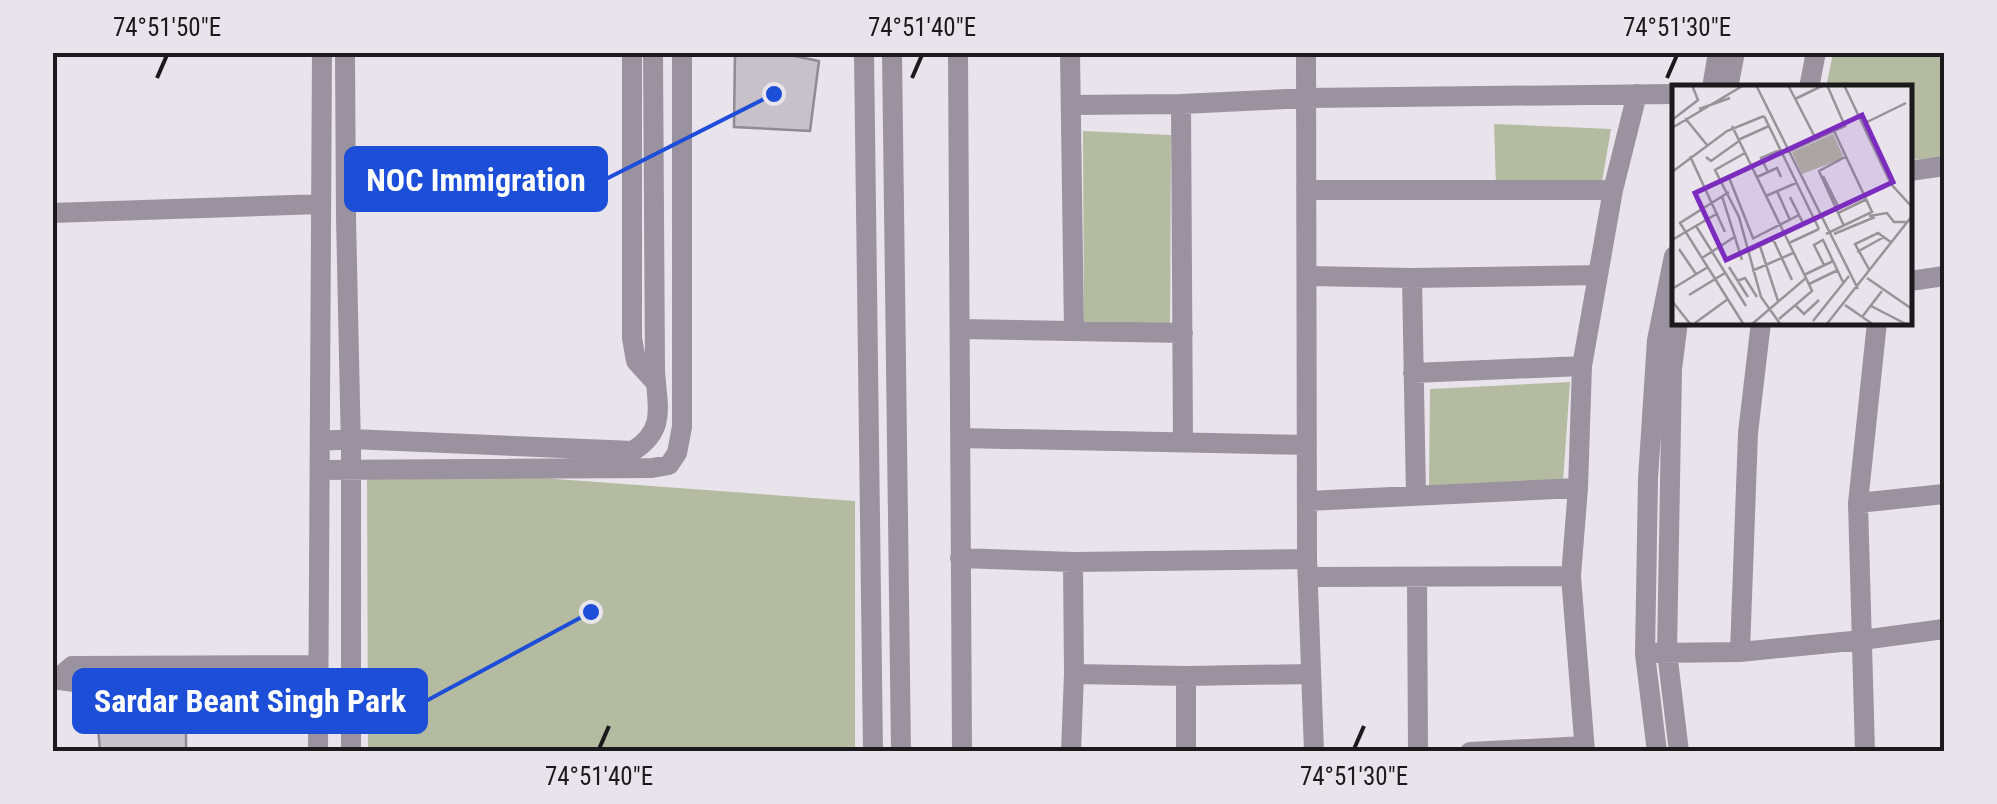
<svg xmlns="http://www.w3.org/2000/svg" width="1997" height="804" viewBox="0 0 1997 804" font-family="'Roboto Condensed',sans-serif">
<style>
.green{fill:#b4bba0}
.building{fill:#c7c1c9;stroke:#908a92;stroke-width:2.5}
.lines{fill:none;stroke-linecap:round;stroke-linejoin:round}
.street{stroke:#9b929f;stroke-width:20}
.ticks{fill:none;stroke:#1b191c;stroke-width:4}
.inset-road{fill:none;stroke:#979398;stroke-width:2.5}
.view{fill:#7b2cbf;fill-opacity:0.15;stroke:#7b2cbf;stroke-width:5}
.inset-edge{fill:none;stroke:#1b191c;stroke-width:5}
.leader{fill:none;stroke:#1d4ed8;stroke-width:4}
.callout-dot{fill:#1d4ed8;stroke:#e9e4eb;stroke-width:4}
.callout{fill:#1d4ed8;stroke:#1d4ed8;stroke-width:4}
.callout-label{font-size:32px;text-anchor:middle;font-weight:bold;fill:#fff}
.neatline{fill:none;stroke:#1b191c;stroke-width:4}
.ticks-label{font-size:25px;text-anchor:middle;fill:#1b191c}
</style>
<rect width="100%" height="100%" fill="#e9e4eb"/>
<path class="green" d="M1833,53H1944V157L1910,160V88H1826Z
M1494,124L1611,129L1601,188L1496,185Z
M1083,131L1171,135L1170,330L1084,326Z
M1570,382L1563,482L1429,486L1430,389Z
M367,465L855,501V751H368Z"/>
<path class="building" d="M735,52H775L819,61L810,131L734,127Z
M96,704L186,705V751H100Z"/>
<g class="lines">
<path class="street" d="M345,52L346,217L351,449V752
M632,52V338L636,361L656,383
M864,52L873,752
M892,52L901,752
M958,52L962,752
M1070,52L1074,331
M1306,52L1307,559L1314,752
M1712,88L1718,52
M1728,88L1735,52
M1809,88L1816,52
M1181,104L1183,443
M1071,105L1181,104L1307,98L1674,94
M1910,171L1944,166
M1306,190H1613
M52,213L321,204
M1308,276L1412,278L1597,275
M1412,278L1416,496
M1910,281L1944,276
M1678,322L1672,369L1667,652L1679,752
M961,329L1183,333
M1413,373L1582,366
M961,438L1307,445
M320,441L351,439L633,451C667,429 657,407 655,370L653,52
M320,470L652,468L669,465L677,453L682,427V52
M1308,501L1578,488
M1858,503L1944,494
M960,558L1073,562L1307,559
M1073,562L1074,674L1186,676L1310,674
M1309,577L1571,576
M1417,578L1418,752
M1740,652L1748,433L1761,322
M1657,653L1740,652L1862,640L1944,629
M52,679L82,683L318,682
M57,679L72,666L318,665
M318,752L322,52
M1071,752L1074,674
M1186,752V676
M1470,752L1584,746
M1585,752L1571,576L1578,488L1582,366L1613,190L1637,94
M1657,752L1645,654L1648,479L1657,340L1674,256
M1865,752L1858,503L1877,322"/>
</g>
<path class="ticks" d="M157,78L167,55M912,78L922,55M1667,78L1677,55M599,749L609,726M1354,749L1364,726"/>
<g transform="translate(1672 85)">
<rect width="240" height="240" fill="#e9e4eb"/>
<path d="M161,49L172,73L130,89L120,67Z" fill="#b4bba0"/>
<path class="inset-road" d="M84,0L186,204M116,0L144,54M172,0L219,99L240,122M123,14L152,0M27,24L58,13M92,31L147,144M13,33L35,60M0,35L26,15L20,0M191,39L234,18M60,41L134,193L79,240M0,43L72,0M66,55L97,41M115,67L173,41L155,0M73,68L43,85L67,132L89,212L109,240M18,71L53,147M34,72L39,76L67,56M0,87L55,46L92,31M96,87L89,73L108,65M56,90L81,153M151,91L166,121M85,92L105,83L109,92M105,106L118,135M57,107L8,138L72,240M50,111L70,175M94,111L124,98M118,112L132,140M166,128L195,114M197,131L215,128L222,137H236M24,141L74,221M172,141L147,86L175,71M154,149L200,127L162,46M162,149L203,132M80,154L127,130M101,154L120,195M0,155L46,128M117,158L147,144M88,161L106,216M7,164L24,189M77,166L142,135M185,167L212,152M30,173L64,151M152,180L142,160L151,155L161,176M57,182L76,212M80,186L121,168M198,186L183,159L206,148L220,158M132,190L161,176L171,197M195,193L240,224M65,196L73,193L85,212M137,199L166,185M0,204L36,182M17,210L53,188M0,216L19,240M123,220L132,229L147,215M173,220L202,240M199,221L234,239M190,232L210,206M107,234L140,206L134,193M141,236L177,191M23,238L56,214M154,240L240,131"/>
<path class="view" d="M190,30L221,97L54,175L23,108Z"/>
<rect width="240" height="240" class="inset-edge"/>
</g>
<path class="leader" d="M774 94L606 179M591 612L426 701"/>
<g class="callout-dot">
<circle cx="774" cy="94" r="10"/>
<circle cx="591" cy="612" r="10"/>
</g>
<g class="callout">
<rect x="346" y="148" width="260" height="62" rx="10"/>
<rect x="74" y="670" width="352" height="62" rx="10"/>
</g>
<g class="callout-label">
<text x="476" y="191">NOC Immigration</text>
<text x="250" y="712">Sardar Beant Singh Park</text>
</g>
<rect width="1997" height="804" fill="none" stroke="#e9e4eb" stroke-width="110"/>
<rect x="55" y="55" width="1887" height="694" class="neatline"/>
<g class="ticks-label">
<text x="167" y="36">74°51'50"E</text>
<text x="922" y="36">74°51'40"E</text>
<text x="1677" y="36">74°51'30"E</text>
<text x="599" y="785">74°51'40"E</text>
<text x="1354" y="785">74°51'30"E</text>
</g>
</svg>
